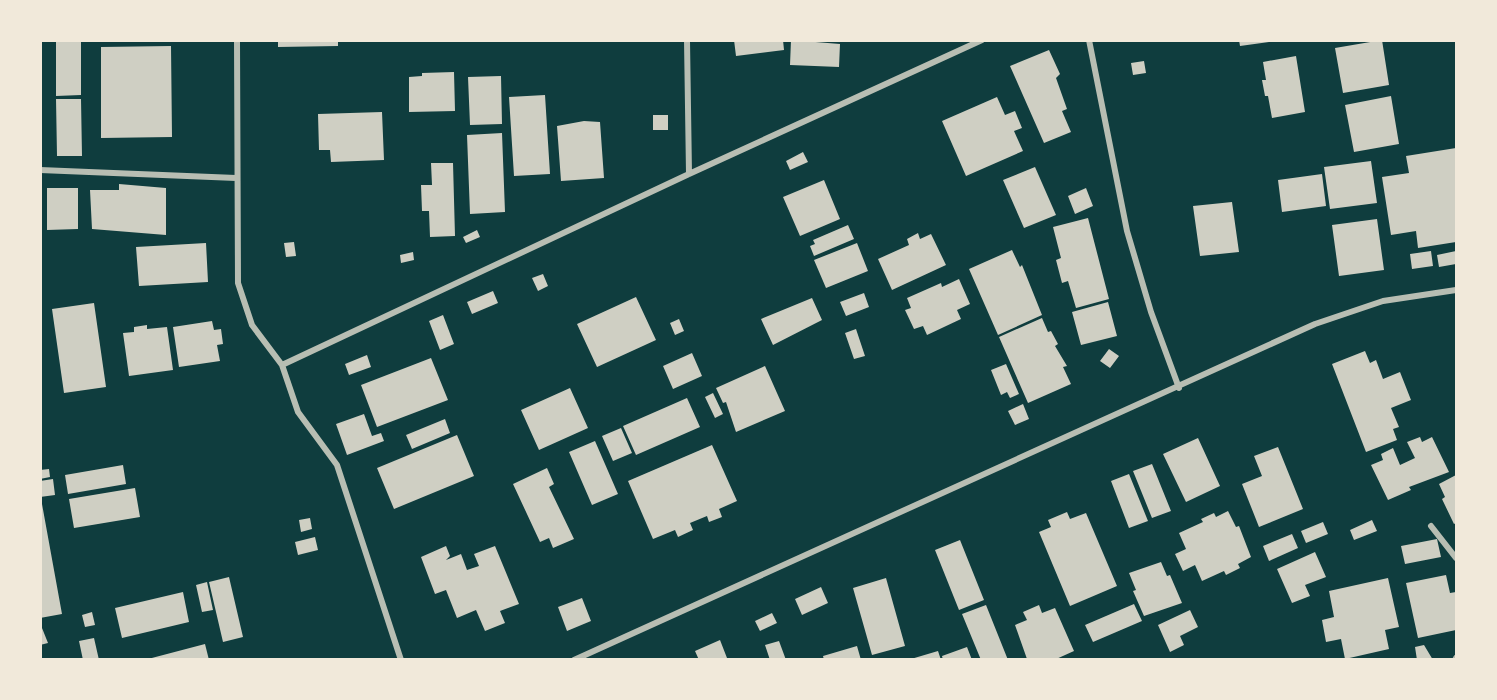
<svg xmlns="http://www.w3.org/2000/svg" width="1497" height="700" viewBox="0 0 1497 700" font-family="'Fira Sans',sans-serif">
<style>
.building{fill:#cfcfc3}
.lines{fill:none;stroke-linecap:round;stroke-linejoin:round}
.minor{stroke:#b8beb3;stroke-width:6}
</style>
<rect width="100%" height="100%" fill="#0f3d3e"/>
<path class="building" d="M56,40H81V95L56,96Z
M278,40H338V46L278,47Z
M734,40H783L784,50L736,56Z
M791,40L840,44L839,67L790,65Z
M1239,40H1269V42L1240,46Z
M1382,40L1389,85L1343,93L1335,48Z
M171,46L172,137L101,138V47Z
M1049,50L1060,74L1056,78L1067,109L1062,111L1071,132L1044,143L1010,66Z
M1296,56L1305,112L1272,118L1268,96H1265L1262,80H1266L1263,62Z
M1144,61L1146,73L1133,75L1131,63Z
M454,72L455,111L409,112V77L422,76V73Z
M501,76L502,124L470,125L468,77Z
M545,95L550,174L514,176L509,97Z
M1391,96L1399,144L1354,152L1345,105Z
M997,97L1005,115L1015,111L1022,128L1014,131L1023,151L966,176L942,121Z
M56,99H81L82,156H57Z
M382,112L384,160L331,162L330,150H319L318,114Z
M653,115H668V130H653Z
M584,121L600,122L604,178L561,181L557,126Z
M502,133L505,212L470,214L467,135Z
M1456,148V242L1418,248L1416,231L1391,235L1382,177L1409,173L1406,156Z
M803,152L808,162L790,170L786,161Z
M1371,161L1377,203L1330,209L1324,167Z
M431,163H453L455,236L430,237L429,211H422L421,185H432Z
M1035,167L1056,215L1024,228L1003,180Z
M1322,174L1326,206L1282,212L1278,180Z
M824,180L840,219L800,236L783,197Z
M119,184L166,188V235L92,229L90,190H119Z
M47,188H78V229L47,230Z
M1086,188L1093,206L1075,214L1068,196Z
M1232,202L1239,252L1200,256L1193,206Z
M1088,218L1109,299L1076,308L1068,281L1062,283L1056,260L1061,258L1053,227Z
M1377,219L1384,270L1339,276L1332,225Z
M848,225L854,239L814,256L810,246L815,244L813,240Z
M477,230L480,237L466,243L463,237Z
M918,233L920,239L931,234L946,265L892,290L878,259L909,245L907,239Z
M294,242L296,256L286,257L284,243Z
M206,243L208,282L139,286L136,247Z
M857,243L868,271L826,288L814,260Z
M1012,250L1020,267L1022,265L1042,315L998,335L969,269Z
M1431,251L1433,266L1412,269L1410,254Z
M1456,251V264L1439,267L1437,255Z
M413,252L414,260L401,263L400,255Z
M543,274L548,286L538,291L532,278Z
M959,279L970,304L957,310L961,319L927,335L923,326L914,329L905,310L911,308L907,298L941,283L942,287Z
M493,291L498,303L472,314L467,302Z
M864,293L869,307L846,316L840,302Z
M636,297L656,340L597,367L577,324Z
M812,298L822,320L773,345L761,319Z
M1108,302L1117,336L1081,345L1072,312Z
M94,303L106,387L64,393L52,309Z
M443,315L454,344L440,350L429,321Z
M1042,318L1048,332L1051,331L1058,344L1055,346L1067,366L1063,367L1071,384L1028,403L999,337Z
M679,319L684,331L675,335L670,323Z
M212,321L214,330L221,329L223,344L217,345L220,361L179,367L173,327Z
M147,325V329L167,327L173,370L129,376L123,333L134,332V327Z
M856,329L865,356L854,359L845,333Z
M1109,349L1119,356L1110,368L1100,361Z
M1365,351L1370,363L1376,360L1383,379L1400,372L1411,400L1391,408L1399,427L1393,429L1397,440L1366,452L1332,364Z
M692,353L702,376L673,389L663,366Z
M367,355L371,367L349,375L345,364Z
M431,358L448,400L377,427L361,385Z
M1006,364L1019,394L1010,398L1007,392L1001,395L991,370Z
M765,366L785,411L736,432L726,402L723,403L716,388Z
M570,388L588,428L539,450L521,410Z
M713,393L723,414L715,418L705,397Z
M687,398L700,427L636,455L623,426Z
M1023,404L1029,419L1015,425L1008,411Z
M364,414L372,436L381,433L384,441L347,455L336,424Z
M445,419L450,433L412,449L406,435Z
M621,428L632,453L613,461L602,436Z
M457,435L474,476L394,509L377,468Z
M1420,437L1422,442L1432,437L1449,472L1409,487L1411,490L1388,500L1371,465L1383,460L1381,454L1393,448L1400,465L1415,458L1407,442Z
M1198,438L1220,486L1186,502L1163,454Z
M595,441L618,494L592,505L569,452Z
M712,445L737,501L719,509L722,517L709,522L707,516L690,523L693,530L678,537L675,530L653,539L628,481Z
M1278,447L1303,509L1259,527L1242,484L1262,476L1254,456Z
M1152,464L1171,511L1152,518L1133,471Z
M123,465L126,484L68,494L65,475Z
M547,468L554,484L549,487L574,539L553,548L549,538L540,542L513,484Z
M49,469L50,477L40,479V470Z
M1129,474L1148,521L1129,528L1111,481Z
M1456,475V523L1454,524L1442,499L1445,497L1439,484Z
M53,479L55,495L40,497V481Z
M135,488L140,517L74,528L69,499Z
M42,504L62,614L40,618V505Z
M1228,511L1236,527L1239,526L1251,557L1238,564L1240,568L1226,575L1224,571L1202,581L1195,565L1183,571L1175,554L1186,549L1179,533L1203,522L1201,519L1214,513L1216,517Z
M1067,512L1070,519L1086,513L1117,586L1070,606L1039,532L1051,527L1048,520Z
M310,518L312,529L301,532L299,520Z
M1372,520L1377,531L1354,540L1350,530Z
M1323,522L1328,534L1306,543L1301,531Z
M1292,534L1298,548L1269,561L1263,546Z
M315,537L318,550L298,555L295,542Z
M1437,539L1441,557L1405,564L1401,546Z
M960,540L984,600L959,610L935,550Z
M446,546L450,556L446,560L461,554L467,570L479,566L474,554L495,546L519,604L500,611L505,623L485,631L476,610L457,618L446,590L435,594L421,557Z
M1315,552L1326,577L1305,585L1310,596L1292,603L1277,569Z
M1161,562L1167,576L1170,575L1182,603L1144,616L1133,591L1136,590L1129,573Z
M1446,575L1450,593L1456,592V630L1418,638L1406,583Z
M229,577L243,637L223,642L209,582Z
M886,578L905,646L872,655L853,588Z
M1388,578L1399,627L1385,630L1389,649L1345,659L1341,639L1326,642L1322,620L1334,617L1329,591Z
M207,582L213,610L202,612L196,585Z
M821,587L828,603L802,615L795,599Z
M183,592L189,622L122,638L115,608Z
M582,598L591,621L567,631L558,607Z
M1134,604L1142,621L1093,642L1085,625Z
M986,605L1008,660H981L962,614Z
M1039,605L1042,613L1055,608L1074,651L1054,660L1027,659L1015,625L1027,620L1023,612Z
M1190,610L1198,627L1180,636L1184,645L1170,652L1158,625Z
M92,612L95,625L85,627L82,615Z
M772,613L777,623L760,631L755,621Z
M40,623L48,643L40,645Z
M94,638L99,660H83L79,641Z
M720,640L727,658L699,660L695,651Z
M779,641L786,660H770L765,645Z
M205,644L209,660H148V659Z
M1424,645L1433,660H1417L1415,647Z
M857,646L861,660H824L823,656Z
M967,647L972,660H943L942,656Z
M938,651L941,660H911V659Z"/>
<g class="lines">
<path class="minor" d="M237,40L238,283L252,325L282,365L298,412L337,465L401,660
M687,40L689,174
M1089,40L1127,231L1151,312L1179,388
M40,170L236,178
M282,365L689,174L982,40
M1431,526L1456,558
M574,660L1315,324L1383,301L1456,290
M1455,660L1456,658"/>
</g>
<rect width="1497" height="700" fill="none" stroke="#f1e9da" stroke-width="84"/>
</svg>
